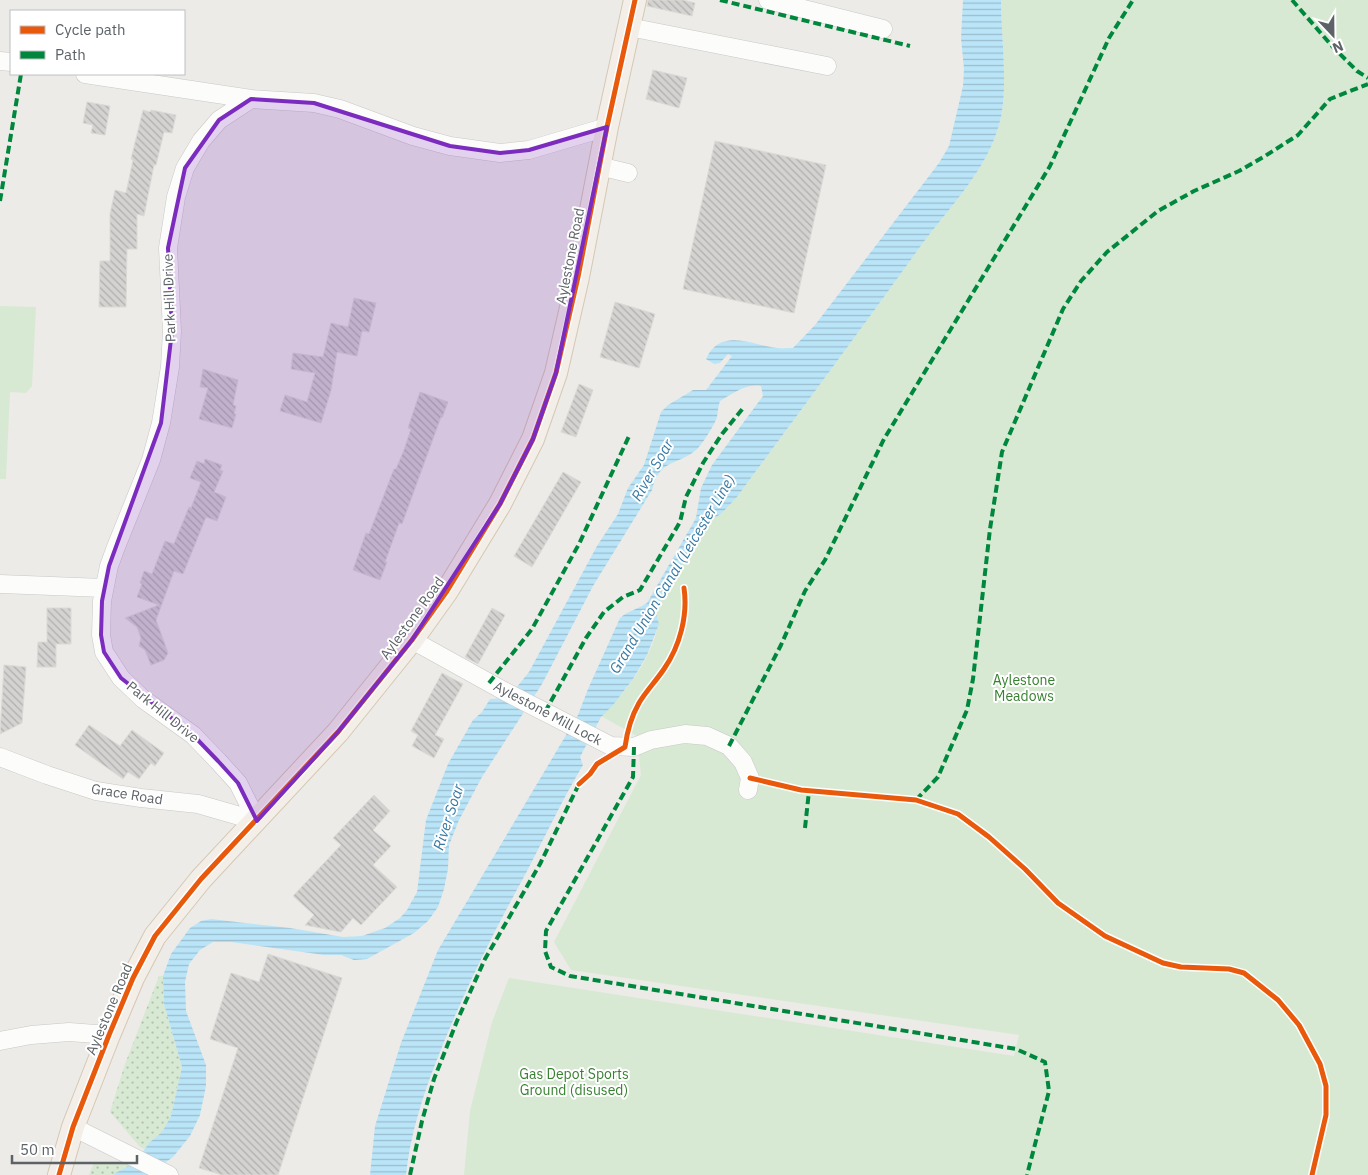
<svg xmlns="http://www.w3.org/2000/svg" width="1368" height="1175" viewBox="0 0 1368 1175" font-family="'IBM Plex Sans',sans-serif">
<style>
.grass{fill:url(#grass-dots)}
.park{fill:#d7e9d2}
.water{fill:url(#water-rules)}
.building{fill:url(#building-back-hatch);stroke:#dcdad6}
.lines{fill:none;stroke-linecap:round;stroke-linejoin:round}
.minor-casing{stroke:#c8c8c8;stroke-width:19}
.major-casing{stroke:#d5c8b4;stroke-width:24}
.minor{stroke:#fcfcfb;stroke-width:18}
.major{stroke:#f3efe8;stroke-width:22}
.quiet{stroke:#00873e;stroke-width:4;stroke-dasharray:8 4;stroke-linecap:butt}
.cycleway-casing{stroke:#fff;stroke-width:8}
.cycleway{stroke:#e8590c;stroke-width:5}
.marked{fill:#7b2cbf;fill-opacity:0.2;stroke:#7b2cbf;stroke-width:4;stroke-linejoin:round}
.labels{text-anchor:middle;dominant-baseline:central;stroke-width:4;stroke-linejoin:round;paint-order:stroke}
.street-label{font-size:14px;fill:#5c6266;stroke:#fff}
.park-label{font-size:14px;fill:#378130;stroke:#fff}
.water-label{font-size:15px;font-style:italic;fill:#377aa4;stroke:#fff}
</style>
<defs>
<pattern id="grass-dots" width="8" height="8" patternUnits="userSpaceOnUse" patternTransform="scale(1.25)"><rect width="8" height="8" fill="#d7e9d2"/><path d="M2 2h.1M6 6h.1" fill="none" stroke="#b2c0ae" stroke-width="1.8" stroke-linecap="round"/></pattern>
<pattern id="water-rules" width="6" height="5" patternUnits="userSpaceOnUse" patternTransform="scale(1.25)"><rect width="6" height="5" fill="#bae5f8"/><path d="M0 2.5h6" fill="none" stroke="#9abdcd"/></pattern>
<pattern id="building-back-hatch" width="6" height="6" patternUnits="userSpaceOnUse" patternTransform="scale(1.25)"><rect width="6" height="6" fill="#d4d3d1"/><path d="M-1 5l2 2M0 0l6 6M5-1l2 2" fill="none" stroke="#afafad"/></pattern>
</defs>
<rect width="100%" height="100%" fill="#ecebe7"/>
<path class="grass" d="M159,976H163L164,1004L182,1067L171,1116L162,1132L144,1149L140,1147L110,1112L125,1064Z
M94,1162L126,1164L131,1166L115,1173L114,1175H89Z"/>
<path class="park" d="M1001,0H1368V1175H464L470,1111L492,1022L509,978L1014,1056L1019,1035L571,970L554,942L641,775L637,736L601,716C625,694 652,658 658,625C659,621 657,615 655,610L707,522L721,514L737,497C798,414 860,331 920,247C950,206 990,168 1001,117C1008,83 1001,35 1001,0Z
M0,306L36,307L32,386L26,393L10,392L6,479H0Z"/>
<path class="water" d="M963,0H1001C1001,35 1008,83 1001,117C990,168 950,206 920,247C860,331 798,414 737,497L721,514L707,522L655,610L659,624L647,655L633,679L613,705L601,717L580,757L583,765C562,800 545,837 526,873C492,935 462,995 436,1062C422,1098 410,1136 406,1175H370L375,1126L401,1043L438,950L578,715L588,689L620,618C628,611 638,609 647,603L696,518L701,488L712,465L763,396L761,386C746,383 732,394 720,401C718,406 718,412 717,417C715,424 702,445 696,450C675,467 660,458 652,490L593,586L542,684L482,777L459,820L449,845L448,869L444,889L438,907L428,921L414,933L367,959L354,960L341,955H324L231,942H213L200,950L189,964L185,982L186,1011L206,1065V1086L200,1115L190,1136L173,1157L148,1175H114L115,1173L134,1164L149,1143L162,1132L171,1116L182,1067L164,1004L163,976L171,954L190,928L201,921L211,919L290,928L343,937L362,936L385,928L400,918L407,910L417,892L426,820L448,764L473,720L482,712L490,699L508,698L529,672L597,546L618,514L628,488L644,465L661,412L668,405L693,390H706L732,356L728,354L720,363L714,364L706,359C720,327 752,345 777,348C782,349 788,348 793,348L815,325L939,163L949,146L963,86L964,69L961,38Z"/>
<path class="building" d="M648,0H683L695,3L692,16L647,6Z
M653,70L687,78L679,108L646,99Z
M87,102L110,106L105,135L91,133L93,125L83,123Z
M143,110L150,112L151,110L176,115L172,133L164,132L156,165H154L144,216L137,214V249H127L126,307H99L100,261H110V214L115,190L126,193L133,160L131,159Z
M715,141L826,165L794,313L683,289Z
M354,298L376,303L369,332L362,331L357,356L337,352L331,390L321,423L280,411L285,395L307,402L315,373L291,369L293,353L323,357L331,323L348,327Z
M615,302L655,314L639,368L600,357Z
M203,369L238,380L233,405L236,406L234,414H236L232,428L199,419L208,388L200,387Z
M579,384L593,390L576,437L561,432Z
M420,392L448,402L442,418L441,417L402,524L399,523L385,562H387L380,580L353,570L366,533L369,534L394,469H396L404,450L411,429L408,428Z
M205,459L222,465L220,470L223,471L214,492L226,497L217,521L206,517L183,574L174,571L156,620L168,653L164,660L151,665L145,650L139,646L141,638L137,627L125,618L159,605L137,597L142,584L140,583L144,571L152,574L165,541L174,544L189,507L191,508L201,482L190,478L197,461L204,464Z
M563,472L581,482L532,567L514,556Z
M47,608H71V644H56V667H37L38,642H47Z
M492,608L505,615L478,664L465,657Z
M4,665L26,667L22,723L0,734Z
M442,673L463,684L435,735L444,739L434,758L412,746L418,735L411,731Z
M89,725L120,746L132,730L164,753L155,766L151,763L139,779L128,772L123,779L75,745Z
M374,795L390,811L373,830L391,846L373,865L397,887L361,925L353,918L341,932L305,925L314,915L293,896L341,845L333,838Z
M268,954L342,978L278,1175H222L199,1168L238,1048L210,1039L231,973L259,982Z"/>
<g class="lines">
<defs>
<path id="minor" d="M768,0L883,29
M629,27L827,66
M0,61L11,62
M85,74L251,99
M599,166L628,173
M0,584L104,588
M412,640L504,691L611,746L634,747L651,740L685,734L707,736L729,746L743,762L750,778L748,790
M0,757L47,775L96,791L141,798L198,804L257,821
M257,821L238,783L218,761L193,735L143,699L121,678L104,652L101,635L102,601L109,566L116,547L151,460L161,423L170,367L172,331L168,248L176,197L185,168L201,141L219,120L251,99L314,103L340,109L413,136L450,146L500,153L529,150L607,127
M0,1041L31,1035L69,1032L109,1035
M73,1127L169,1175"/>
<path id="major" d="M59,1175L73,1127L109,1035L133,978L155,936L201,879L338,732L412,640L447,591L500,504L533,439L556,373L578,277L607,127L635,0"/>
</defs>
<use href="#minor" class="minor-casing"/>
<use href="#major" class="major-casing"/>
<use href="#minor" class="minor"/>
<use href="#major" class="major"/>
<path class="quiet" d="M720,0L910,46
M1292,0L1332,46L1357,71L1368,78
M0,201L21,74
M489,683L532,629L579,544L630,434
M545,712L586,638L604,612L623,597L640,590L680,522L686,497L703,463L722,434L744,407
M729,746L781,645L805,591L825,560L884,439L1050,166L1109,38L1133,0
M634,747L633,777L546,931L545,951L551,967L570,976L1016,1049L1045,1062L1049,1091L1027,1175
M916,800L938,777L967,710L973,679L990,529L1002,452L1063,309L1081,281L1107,252L1158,211L1194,191L1239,171L1265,156L1298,135L1330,99L1368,84
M805,828L809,791
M410,1175L422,1121L434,1079L457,1021L485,959L540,864L579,784"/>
<defs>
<path id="cycleway" d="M750,778L801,790L916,800L958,814L989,837L1025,869L1058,903L1105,936L1163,963L1181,967L1229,969L1244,973L1278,1000L1299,1025L1320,1064L1326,1086V1115L1312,1175
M579,784L590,774L597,764L625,747C627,732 631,717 639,703C646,691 656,681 664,669C680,646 688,615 684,588
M59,1175L73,1127L109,1035L133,978L155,936L201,879L338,732L412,640L447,591L500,504L533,439L556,373L578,277L607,127L635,0"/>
</defs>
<use href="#cycleway" class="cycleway-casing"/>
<use href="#cycleway" class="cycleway"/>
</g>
<path class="marked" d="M251,99L314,103L450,146L500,153L529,150L607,127L556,373L533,439L500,504L412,640L338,732L257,821L238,783L218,761L193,735L121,678L104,652L101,635L102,601L109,566L161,423L172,331L168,248L185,168L219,120Z"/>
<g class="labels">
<g class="street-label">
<text transform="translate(570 256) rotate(-79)">Aylestone Road</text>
<text transform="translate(169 298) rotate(-92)">Park Hill Drive</text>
<text transform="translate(412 618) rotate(-54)">Aylestone Road</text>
<text transform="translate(163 712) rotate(39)">Park Hill Drive</text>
<text transform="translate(548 713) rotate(28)">Aylestone Mill Lock</text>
<text transform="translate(127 794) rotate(9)">Grace Road</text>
<text transform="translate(109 1009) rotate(-67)">Aylestone Road</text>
</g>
<g class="park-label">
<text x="1024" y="680">Aylestone<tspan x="1024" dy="16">Meadows</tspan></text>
<text x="574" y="1074">Gas Depot Sports<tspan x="574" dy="16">Ground (disused)</tspan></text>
</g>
<g class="water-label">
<text transform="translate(652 470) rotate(-60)">River Soar</text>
<text transform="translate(672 574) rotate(-59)">Grand Union Canal (Leicester Line)</text>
<text transform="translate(448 817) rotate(-72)">River Soar</text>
</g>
</g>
<rect x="10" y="10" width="175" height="65" fill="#ffffff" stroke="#bec0c2"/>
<rect x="20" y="26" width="25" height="8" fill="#e8590c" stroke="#bec0c2"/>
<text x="55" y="35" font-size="15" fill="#5c6266">Cycle path</text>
<rect x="20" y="51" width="25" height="8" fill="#00873e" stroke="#bec0c2"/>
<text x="55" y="60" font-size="15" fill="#5c6266">Path</text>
<g transform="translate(1333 35) rotate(158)" stroke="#ffffff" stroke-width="4" paint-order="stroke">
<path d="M0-4L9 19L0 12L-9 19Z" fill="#5c6266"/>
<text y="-8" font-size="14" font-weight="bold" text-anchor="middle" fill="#5c6266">N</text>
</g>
<path d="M12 1155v8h125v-8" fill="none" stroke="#5c6266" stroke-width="2.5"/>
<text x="20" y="1155" font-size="15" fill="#5c6266" stroke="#ffffff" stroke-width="4" paint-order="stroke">50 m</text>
</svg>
